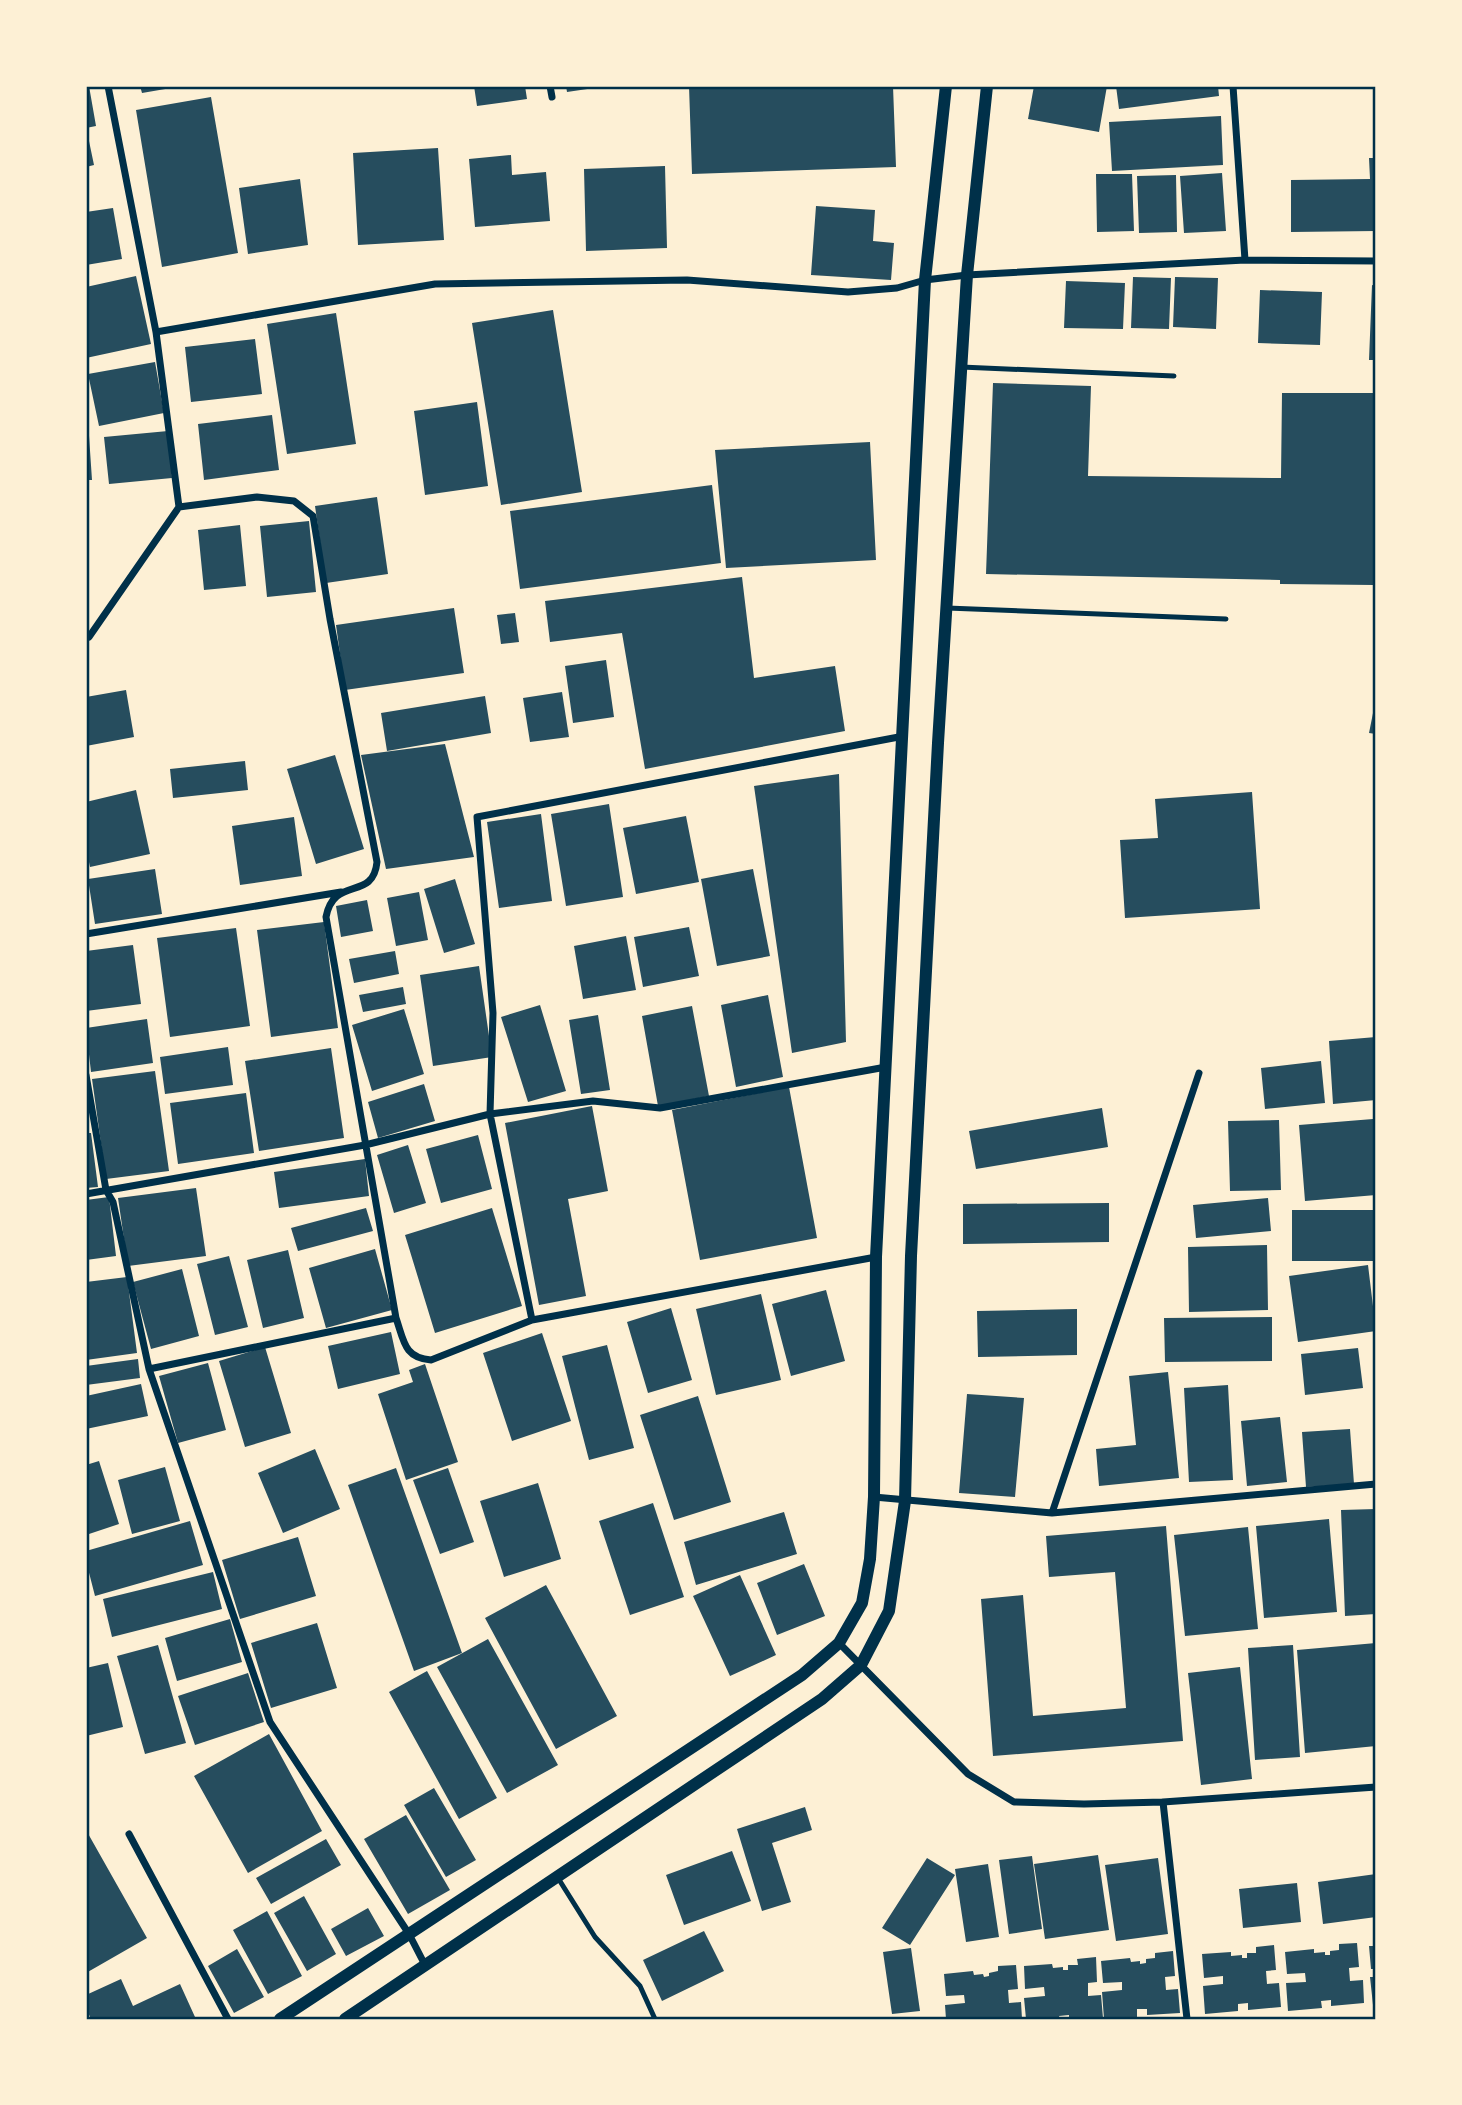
<svg xmlns="http://www.w3.org/2000/svg" width="1462" height="2105" viewBox="0 0 1462 2105" font-family="'Playfair Display',serif">
<style>
.building{fill:#264d5e}
.lines{fill:none;stroke-linecap:round;stroke-linejoin:round}
.service{stroke:#003049;stroke-width:5}
.minor{stroke:#003049;stroke-width:7}
.tertiary{stroke:#003049;stroke-width:12}
.neatline{fill:none;stroke:#003049;stroke-width:2.5}
</style>
<rect width="100%" height="100%" fill="#fdf0d5"/>
<path class="building" d="M86,86H89L96,126L86,128Z
M140,86H176L177,87L142,93Z
M474,86H525L527,99L477,106Z
M566,86H601V87L567,92Z
M689,86H893L896,167L692,174Z
M1034,86H1107L1099,132L1028,119Z
M1116,86H1218L1219,96L1119,109Z
M211,97L238,253L162,267L136,110Z
M1221,116L1223,165L1112,171L1109,122Z
M86,141H89L94,165L86,167Z
M438,148L444,240L358,245L353,153Z
M511,155L512,175L546,172L550,221L475,227L469,159Z
M1369,158H1376V231L1291,232V180L1370,179Z
M665,166L667,248L586,251L584,169Z
M1222,173L1226,231L1184,233L1180,176Z
M1096,174H1132L1134,231L1097,232Z
M1176,175L1177,232L1139,233L1137,176Z
M300,179L308,245L248,254L239,188Z
M816,206L875,210L873,241L894,243L891,280L811,275Z
M113,208L122,259L86,265V212Z
M136,276L151,344L86,358V287Z
M1133,277L1171,278L1169,329L1131,328Z
M1175,277L1218,278L1216,329L1173,327Z
M1066,281L1125,283L1123,329L1064,328Z
M1372,285L1376,286V360H1369Z
M1260,290L1322,292L1320,345L1258,343Z
M553,310L582,492L501,505L472,323Z
M336,313L356,444L287,454L267,324Z
M255,339L262,394L191,402L185,347Z
M155,362L164,413L99,426L88,374Z
M993,383L1091,386L1088,476L1281,478L1282,393H1376L1374,585L1280,584V580L986,574Z
M477,402L488,486L425,495L414,411Z
M272,415L279,470L204,480L198,424Z
M86,421H88L92,480H86Z
M168,431L172,478L109,484L104,437Z
M870,442L876,560L726,568L715,450Z
M712,485L721,563L520,589L510,511Z
M377,497L388,574L326,583L315,506Z
M309,521L316,592L267,597L260,526Z
M240,525L246,586L204,590L198,530Z
M742,577L754,678L835,666L845,731L645,769L622,633L550,642L545,601Z
M454,608L464,673L345,690L336,625Z
M515,613L519,642L501,644L497,615Z
M606,660L614,717L573,723L565,666Z
M126,690L134,737L86,746V697Z
M562,692L569,737L530,742L523,698Z
M485,696L491,733L387,751L381,713Z
M1375,703H1376V734L1369,733Z
M445,744L474,857L386,869L361,755Z
M335,755L364,849L316,864L287,769Z
M245,761L248,790L173,798L170,769Z
M839,774L846,1042L792,1053L754,786Z
M136,790L150,854L90,867L86,847V802Z
M1252,792L1260,909L1125,918L1120,840L1158,838L1155,799Z
M609,804L623,897L566,906L551,814Z
M541,814L552,901L499,908L487,822Z
M686,816L699,882L636,894L623,828Z
M294,817L302,876L240,885L232,826Z
M155,869L162,914L95,924L88,879Z
M753,869L770,956L717,966L701,879Z
M455,879L475,944L444,953L424,889Z
M419,892L428,940L396,946L387,898Z
M367,900L373,931L341,937L336,906Z
M324,922L338,1028L271,1037L257,930Z
M689,927L699,976L643,987L634,937Z
M236,928L250,1026L170,1037L157,938Z
M626,936L636,990L583,999L574,946Z
M133,945L141,1004L86,1011V951Z
M395,951L399,974L354,983L349,959Z
M479,966L492,1057L433,1066L420,975Z
M403,987L406,1004L363,1012L359,995Z
M768,995L783,1077L736,1087L721,1005Z
M540,1005L566,1091L528,1102L501,1017Z
M692,1006L709,1096L658,1106L642,1016Z
M404,1009L424,1074L372,1091L352,1025Z
M598,1015L610,1090L581,1094L569,1020Z
M147,1019L153,1063L91,1072L86,1028Z
M1376,1037V1100L1333,1104L1329,1041Z
M228,1047L233,1085L165,1094L160,1057Z
M331,1048L344,1138L259,1151L245,1061Z
M1321,1061L1325,1103L1265,1109L1261,1068Z
M155,1071L169,1171L106,1179L92,1079Z
M424,1084L435,1121L378,1138L368,1102Z
M789,1087L817,1238L700,1260L672,1110Z
M246,1093L254,1153L178,1164L170,1103Z
M592,1106L608,1191L568,1199L586,1296L539,1305L505,1123Z
M1102,1108L1108,1147L976,1169L969,1131Z
M1373,1119L1376,1195L1305,1201L1299,1125Z
M1279,1120L1281,1190L1230,1191L1228,1121Z
M86,1133H91L98,1187L86,1188Z
M478,1135L492,1189L441,1203L426,1149Z
M408,1145L426,1203L394,1213L377,1155Z
M365,1159L369,1196L279,1208L274,1172Z
M196,1188L206,1256L128,1266L118,1198Z
M109,1197L116,1256L86,1260V1200Z
M1268,1198L1271,1231L1196,1238L1193,1205Z
M1109,1203V1242L963,1244V1204Z
M366,1208L373,1231L298,1251L291,1228Z
M492,1208L522,1306L435,1333L405,1235Z
M1292,1210H1376V1261H1292Z
M1267,1245L1268,1310L1189,1312L1188,1247Z
M375,1249L392,1310L326,1328L309,1268Z
M288,1250L304,1318L263,1328L247,1260Z
M229,1256L248,1327L215,1335L197,1264Z
M1368,1265L1376,1331L1298,1342L1289,1276Z
M182,1269L199,1336L151,1349L133,1282Z
M127,1277L137,1353L86,1360V1282Z
M826,1290L845,1361L791,1376L772,1304Z
M761,1294L781,1380L716,1395L696,1309Z
M671,1308L692,1380L648,1393L627,1322Z
M1077,1309V1355L978,1357L977,1311Z
M1272,1317V1361L1165,1362L1164,1318Z
M391,1332L400,1374L338,1389L328,1346Z
M542,1333L571,1421L512,1441L483,1353Z
M607,1345L634,1448L589,1460L562,1356Z
M265,1347L291,1433L245,1447L219,1361Z
M1358,1348L1363,1388L1305,1395L1301,1354Z
M138,1359L140,1378L86,1385V1366Z
M208,1363L226,1430L178,1443L159,1376Z
M425,1364L458,1462L406,1480L378,1394L413,1382L409,1370Z
M1168,1372L1179,1478L1099,1486L1096,1449L1136,1445L1129,1376Z
M141,1384L148,1416L86,1429V1396Z
M1228,1385L1233,1480L1189,1482L1184,1388Z
M967,1394L1024,1398L1015,1497L959,1493Z
M698,1396L731,1502L674,1520L640,1415Z
M1280,1417L1287,1482L1247,1486L1241,1421Z
M1350,1429L1354,1484L1306,1487L1302,1432Z
M315,1449L340,1509L283,1533L258,1473Z
M99,1461L119,1524L86,1535V1465Z
M165,1467L180,1521L132,1534L118,1480Z
M396,1468L462,1653L414,1671L348,1485Z
M448,1468L474,1542L440,1554L413,1480Z
M538,1483L561,1559L504,1577L480,1501Z
M653,1503L684,1597L630,1615L599,1521Z
M1376,1509V1614L1345,1616L1341,1510Z
M784,1512L797,1554L696,1585L684,1542Z
M1329,1519L1337,1612L1264,1618L1256,1526Z
M190,1521L203,1565L95,1596L86,1561V1551Z
M1166,1526L1183,1741L993,1756L981,1599L1023,1595L1033,1716L1126,1708L1115,1572L1049,1577L1046,1536Z
M1248,1527L1258,1629L1185,1636L1174,1535Z
M298,1537L316,1596L240,1619L222,1560Z
M804,1564L825,1616L777,1635L757,1583Z
M213,1572L222,1609L112,1637L103,1599Z
M740,1575L776,1655L730,1676L693,1596Z
M546,1585L617,1716L556,1749L485,1618Z
M230,1619L242,1662L177,1681L165,1638Z
M317,1623L337,1688L271,1708L251,1643Z
M488,1639L558,1765L507,1793L437,1667Z
M1376,1643V1746L1305,1753L1297,1650Z
M158,1645L186,1743L145,1754L117,1656Z
M1293,1645L1300,1757L1255,1760L1248,1648Z
M108,1663L123,1727L86,1736V1668Z
M1240,1667L1252,1779L1201,1785L1188,1673Z
M427,1671L497,1798L459,1819L389,1692Z
M248,1673L264,1722L195,1745L178,1696Z
M269,1734L322,1831L248,1873L194,1776Z
M434,1788L476,1860L446,1877L404,1805Z
M805,1807L812,1830L772,1843L791,1902L762,1911L737,1829Z
M406,1815L450,1890L408,1914L364,1839Z
M86,1830L147,1938L86,1973Z
M326,1839L341,1865L271,1904L256,1878Z
M732,1851L751,1901L684,1925L666,1875Z
M1098,1855L1109,1930L1045,1939L1034,1864Z
M1032,1856L1042,1929L1009,1934L999,1860Z
M927,1858L955,1875L910,1945L882,1928Z
M1158,1858L1168,1934L1116,1941L1105,1865Z
M988,1864L999,1937L966,1942L955,1869Z
M1376,1874V1917L1323,1924L1318,1882Z
M1297,1883L1301,1922L1243,1928L1239,1889Z
M304,1896L336,1954L307,1971L274,1913Z
M368,1908L384,1936L346,1956L331,1929Z
M267,1911L302,1976L268,1994L233,1930Z
M704,1931L724,1971L662,2001L643,1960Z
M1357,1943L1359,1967L1349,1968L1350,1981L1363,1980L1364,2003L1331,2006V2000L1321,2001L1322,2008L1288,2011L1286,1983L1306,1982L1305,1973L1287,1974L1285,1952L1314,1949V1953L1325,1952V1955H1330V1951L1339,1950V1944Z
M1274,1945L1276,1970L1266,1971L1267,1984L1279,1983L1281,2007L1248,2010V2003L1238,2004V2011L1205,2014L1203,1986L1223,1984V1976L1204,1978L1202,1954L1231,1952V1956L1242,1955V1958H1247V1953H1256V1947Z
M1369,1946H1376V1969H1371Z
M911,1948L920,2011L892,2014L883,1952Z
M237,1949L264,1997L234,2013L208,1966Z
M1173,1951L1175,1976L1165,1977L1166,1990L1178,1989L1180,2013L1147,2015V2009H1137V2017L1104,2019L1102,1992L1122,1990V1982L1103,1983L1101,1961L1130,1958L1131,1962L1140,1961V1964L1146,1963V1959L1155,1958V1953Z
M1096,1957L1097,1982L1088,1983V1996L1101,1995L1103,2018L1069,2019V2015L1059,2016L1060,2019H1026L1024,1998L1045,1996L1044,1987L1025,1989L1024,1966L1052,1964L1053,1968L1063,1967V1970H1068V1965H1078L1077,1959Z
M1016,1965L1018,1989L1008,1990L1009,2003L1021,2002L1022,2019H946L945,2005L965,2003L964,1995L946,1996L944,1974L973,1971L974,1975L983,1974L984,1977L989,1976V1973L998,1971V1966Z
M1370,1977H1376V2005H1373Z
M121,1979L133,2006L180,1984L195,2017L190,2019H91L86,2008V1995Z"/>
<g class="lines">
<path class="service" d="M961,367L1174,376
M947,608L1226,619
M558,1878L595,1937L640,1986L655,2019"/>
<path class="minor" d="M550,86L552,97
M1233,86L1245,260
M156,332L435,284L687,280L848,292L897,288L925,280L967,275L1245,260L1376,261
M179,507L257,497L294,501L313,516L330,619L377,862C373,902 334,875 326,917L396,1318C404,1341 404,1358 431,1360L532,1320L490,1114L493,1013L477,817L904,736
M89,637L179,507L156,332L108,86
M86,934L341,892
M86,1075L106,1190L113,1202L149,1369L270,1722L409,1934L425,1965
M86,1194L365,1145L490,1114L593,1101L660,1108L886,1067
M532,1320L876,1257
M149,1369L396,1318
M874,1497L1052,1513L1376,1484
M1052,1513L1199,1073
M839,1643L968,1774L1014,1802L1084,1804L1163,1802L1376,1787
M1163,1802L1187,2019
M129,1834L228,2019"/>
<path class="tertiary" d="M280,2019L802,1675L839,1643L862,1603L870,1559L874,1497L876,1257L925,280L946,86
M345,2019L822,1699L861,1665L889,1611L905,1501L911,1256L938,743L967,275L987,86"/>
</g>
<rect width="1462" height="2105" fill="none" stroke="#fdf0d5" stroke-width="175"/>
<rect x="88" y="88" width="1286" height="1930" class="neatline"/>
</svg>
